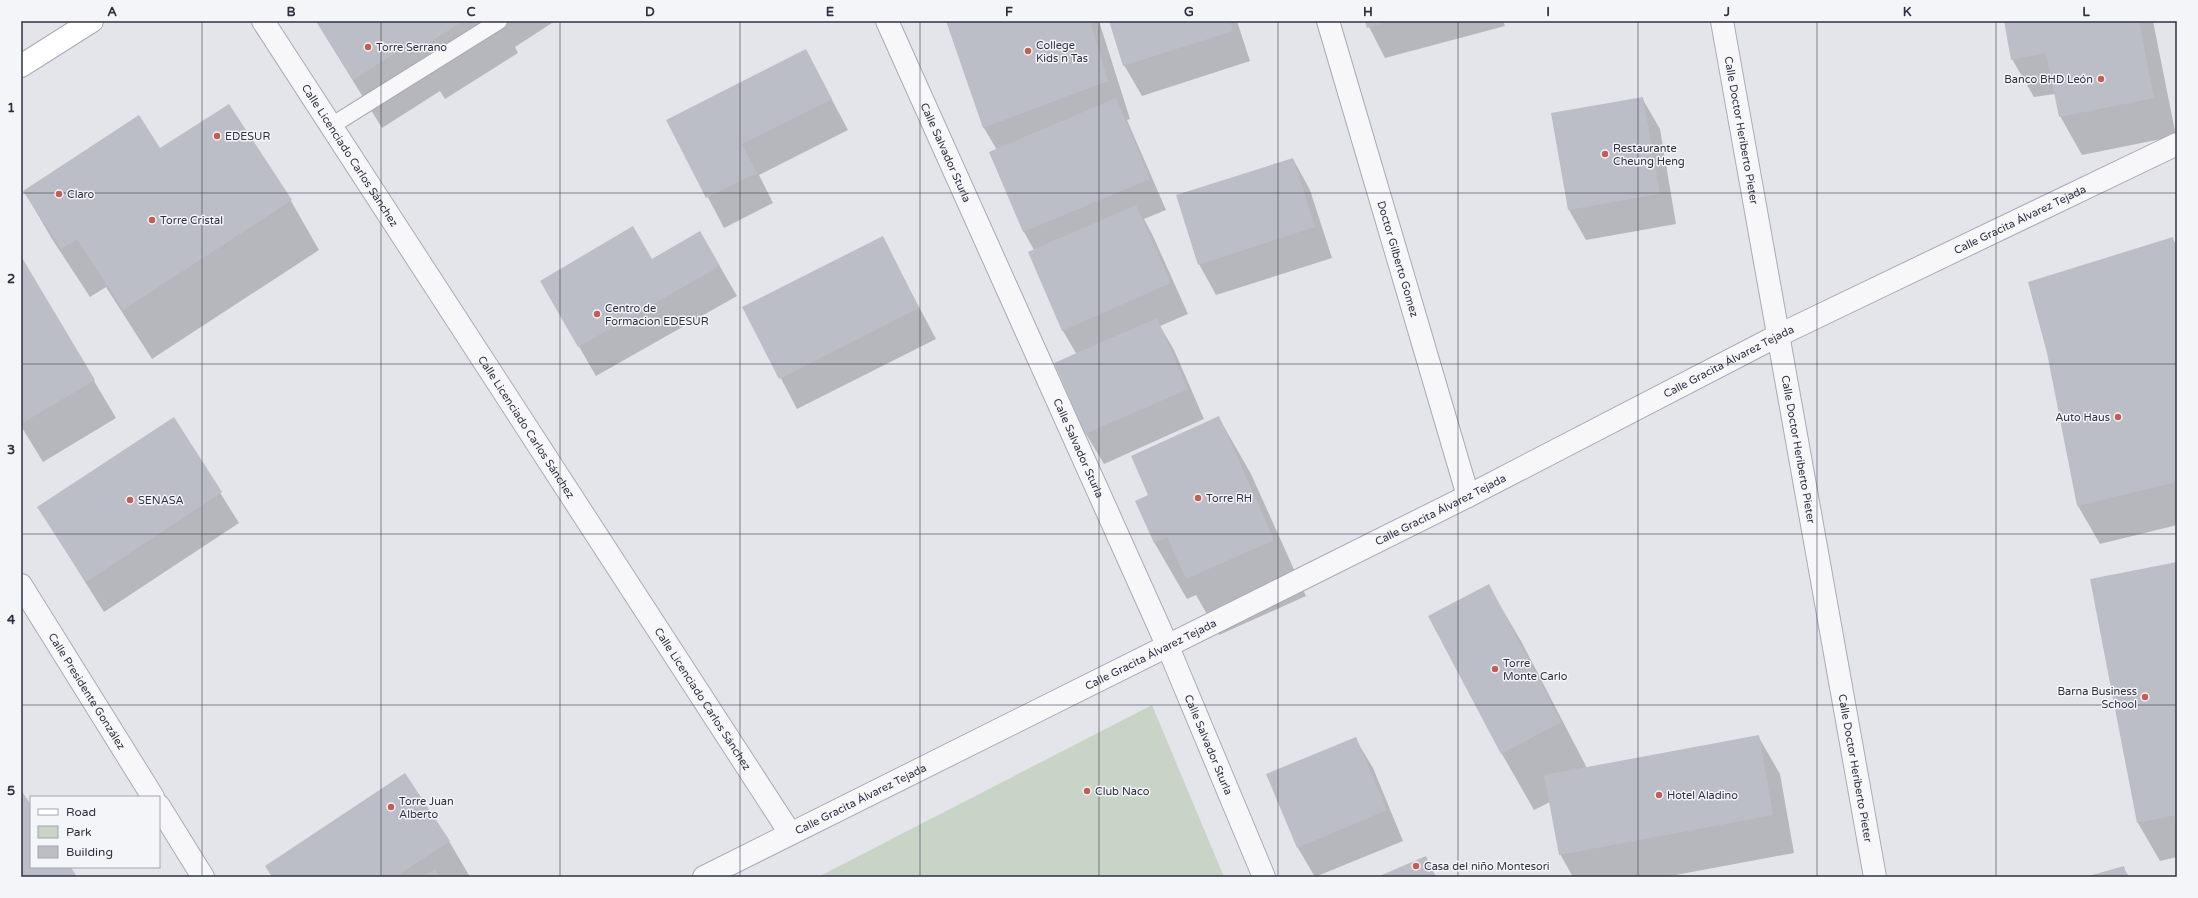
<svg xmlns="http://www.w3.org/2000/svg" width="2198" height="898" viewBox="0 0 2198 898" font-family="'Varela Round',sans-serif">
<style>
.green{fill:#c7d4c6}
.shadow{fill:#0003}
.building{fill:#bcbec7}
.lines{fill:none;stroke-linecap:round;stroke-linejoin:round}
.service-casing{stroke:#a9abb5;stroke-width:18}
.minor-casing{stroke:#a9abb5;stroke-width:24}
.secondary-casing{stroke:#a9abb5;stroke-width:24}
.service{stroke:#f7f7f9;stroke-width:16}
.minor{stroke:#f7f7f9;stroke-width:22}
.secondary{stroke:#fff;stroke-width:22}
.grid{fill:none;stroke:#2d3041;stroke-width:1;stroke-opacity:0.55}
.poi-dot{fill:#c15f57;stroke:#f4f5f8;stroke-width:1.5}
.labels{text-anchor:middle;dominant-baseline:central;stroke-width:3;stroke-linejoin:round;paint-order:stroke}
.poi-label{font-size:11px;fill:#2d3041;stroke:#f4f5f8;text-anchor:start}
.street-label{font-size:11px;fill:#2d3041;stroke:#f4f5f8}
.neatline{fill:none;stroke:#2d3041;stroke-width:1.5}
.grid-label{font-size:13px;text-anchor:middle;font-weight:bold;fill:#2d3041}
</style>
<rect width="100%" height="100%" fill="#e4e5eb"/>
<path class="green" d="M1152,705L1224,877H818Z"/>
<path class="shadow" d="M316,21H555L515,47L518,53L445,99L440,91L382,128Z
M948,21H1099L1130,119L1127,120L1166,210L1144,219L1153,236L1188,314L1160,326L1174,350L1204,419L1104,464L1086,434L1056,364L1077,355L1063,331L1034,250L1024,232L990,152L997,150L984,128Z
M1110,21H1237L1250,61L1142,96L1124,65Z
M1366,21H1503L1505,26L1385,58Z
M2005,21H2153L2176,136L2082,155L2060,116L2055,94L2034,97L2012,59Z
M806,51L848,130L759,175L773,203L724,228L668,121Z
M1642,98L1660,129L1676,224L1586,240L1569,210Z
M229,105L291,201L319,250L152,359L106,287L90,297L52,239L24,191L160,150Z
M1293,159L1310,190L1332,258L1216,295L1199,264Z
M700,232L737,296L596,376L559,312Z
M882,237L936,339L797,409L744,308Z
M2172,238L2177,246V525L2100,544L2078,506L2048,353Z
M21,258L116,418L43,462L21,426Z
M1219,418L1251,474L1306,596L1219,635L1196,595L1187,599L1154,542L1149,495Z
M174,419L239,523L104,612L38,507Z
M2177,563V857L2160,861L2138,823Z
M1488,585L1521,641L1587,768L1758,736L1780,774L1794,853L1665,877H1573L1560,854L1550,802L1534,810L1502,754L1429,617Z
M1355,738L1373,768L1403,841L1315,877L1298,848Z
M449,841L470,877H272Z
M1426,857L1436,877H1379Z
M2123,867L2129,877H2087Z"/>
<path class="building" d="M316,21H463L416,51L411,43L353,80Z
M946,21H1090L1108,81L983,128Z
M1109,21H1230L1233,31L1123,66Z
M1365,21H1390L1367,28Z
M2004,21H2139L2154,98L2059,117L2046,53L2011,60Z
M806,49L832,99L742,144L757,173L706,198L666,120Z
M1643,97L1660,194L1568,210L1551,113Z
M1116,98L1150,179L1023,232L989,152Z
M229,104L292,200L123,310L77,239L61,249L23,191L139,115L160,148Z
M1293,158L1315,227L1198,265L1176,195Z
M1136,205L1171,283L1062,331L1028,252Z
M633,226L652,259L700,231L720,266L578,347L540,281Z
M883,236L919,308L779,379L742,307Z
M2173,237L2177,257V482L2077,506L2047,353L2028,282Z
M21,256L95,380L21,424Z
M1157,318L1188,389L1085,434L1054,363Z
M1219,416L1274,540L1186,579L1167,537L1154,543L1135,501L1148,495L1131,456Z
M174,417L222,492L86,582L37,507Z
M2177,562V815L2137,823L2090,579Z
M1489,584L1561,722L1501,754L1428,616Z
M1759,735L1773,815L1559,855L1544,775Z
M1356,737L1387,810L1297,848L1266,774Z
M405,773L450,841L395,877H272L265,866Z
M21,790L31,805V867H71L77,877H21Z
M1426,856L1435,877H1377Z
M2124,866L2127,877H2085Z
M435,869L440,877H423Z"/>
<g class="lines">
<defs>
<path id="service" d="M331,126L499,21"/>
<g id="minor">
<path id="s1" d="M263,21L790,833"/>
<path id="s2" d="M887,21L1168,647L1264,877"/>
<path id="s3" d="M1328,21L1468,496"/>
<path id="s4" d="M1722,21L1875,877"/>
<path id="s5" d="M21,585L153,797"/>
<path d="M159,806L203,877"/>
<path id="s6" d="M704,877L1468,496L1779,335L2177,144"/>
</g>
<path id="secondary" d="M21,66L92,21"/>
</defs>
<use href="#service" class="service-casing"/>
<use href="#minor" class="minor-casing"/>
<use href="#secondary" class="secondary-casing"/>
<use href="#service" class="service"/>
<use href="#minor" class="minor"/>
<use href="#secondary" class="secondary"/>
</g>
<path class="grid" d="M202,21V877M381,21V877M560,21V877M740,21V877M920,21V877M1099,21V877M1278,21V877M1458,21V877M1638,21V877M1817,21V877M1996,21V877M21,193H2177M21,364H2177M21,534H2177M21,705H2177"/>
<g class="poi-dot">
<circle cx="368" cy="47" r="4"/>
<circle cx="1028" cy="51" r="4"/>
<circle cx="2101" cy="79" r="4"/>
<circle cx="217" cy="136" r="4"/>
<circle cx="1605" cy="154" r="4"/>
<circle cx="59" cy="194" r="4"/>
<circle cx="152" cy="220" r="4"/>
<circle cx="597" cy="314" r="4"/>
<circle cx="2118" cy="417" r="4"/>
<circle cx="1198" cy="498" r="4"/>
<circle cx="130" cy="500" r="4"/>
<circle cx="1495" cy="669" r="4"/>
<circle cx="2145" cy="697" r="4"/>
<circle cx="1087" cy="791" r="4"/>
<circle cx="1659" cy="795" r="4"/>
<circle cx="391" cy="807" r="4"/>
<circle cx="1416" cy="866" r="4"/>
</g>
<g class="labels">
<g class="poi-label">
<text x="1036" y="45">College<tspan x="1036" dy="13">Kids n Tas</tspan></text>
<text x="376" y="47">Torre Serrano</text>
<text x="2093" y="79" text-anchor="end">Banco BHD León</text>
<text x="225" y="136">EDESUR</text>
<text x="1613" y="148">Restaurante<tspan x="1613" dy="13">Cheung Heng</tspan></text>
<text x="67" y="194">Claro</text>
<text x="160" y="220">Torre Cristal</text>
<text x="605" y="308">Centro de<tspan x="605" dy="13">Formacion EDESUR</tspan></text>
<text x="2110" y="417" text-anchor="end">Auto Haus</text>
<text x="1206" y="498">Torre RH</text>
<text x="138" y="500">SENASA</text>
<text x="1503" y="663">Torre<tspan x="1503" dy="13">Monte Carlo</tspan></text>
<text x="2137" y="691" text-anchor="end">Barna Business<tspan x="2137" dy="13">School</tspan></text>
<text x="1095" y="791">Club Naco</text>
<text x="1667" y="795">Hotel Aladino</text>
<text x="399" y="801">Torre Juan<tspan x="399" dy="13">Alberto</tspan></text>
<text x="1424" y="866">Casa del niño Montesori</text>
</g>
<g class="street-label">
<text stroke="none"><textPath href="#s4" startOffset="111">Calle Doctor Heriberto Pieter</textPath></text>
<text stroke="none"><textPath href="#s2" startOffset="144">Calle Salvador Sturla</textPath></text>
<text stroke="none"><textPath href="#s1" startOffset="160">Calle Licenciado Carlos Sánchez</textPath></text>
<text stroke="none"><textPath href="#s6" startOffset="1471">Calle Gracita Álvarez Tejada</textPath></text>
<text stroke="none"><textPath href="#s3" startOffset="248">Doctor Gilberto Gomez</textPath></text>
<text stroke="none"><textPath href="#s6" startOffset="1147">Calle Gracita Álvarez Tejada</textPath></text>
<text stroke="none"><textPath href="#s1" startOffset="484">Calle Licenciado Carlos Sánchez</textPath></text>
<text stroke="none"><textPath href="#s2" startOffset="468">Calle Salvador Sturla</textPath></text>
<text stroke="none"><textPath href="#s4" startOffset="435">Calle Doctor Heriberto Pieter</textPath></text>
<text stroke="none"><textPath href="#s6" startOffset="823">Calle Gracita Álvarez Tejada</textPath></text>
<text stroke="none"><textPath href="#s6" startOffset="499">Calle Gracita Álvarez Tejada</textPath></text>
<text stroke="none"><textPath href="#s5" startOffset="125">Calle Presidente González</textPath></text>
<text stroke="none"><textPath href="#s1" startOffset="808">Calle Licenciado Carlos Sánchez</textPath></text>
<text stroke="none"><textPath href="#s2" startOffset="792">Calle Salvador Sturla</textPath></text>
<text stroke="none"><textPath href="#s4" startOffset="759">Calle Doctor Heriberto Pieter</textPath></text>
<text stroke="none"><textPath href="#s6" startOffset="175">Calle Gracita Álvarez Tejada</textPath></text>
</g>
</g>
<rect width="2198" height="898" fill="none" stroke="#f4f5f8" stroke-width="44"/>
<rect x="30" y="796" width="130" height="72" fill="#f4f5f8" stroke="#a4a6af"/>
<rect x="38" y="809" width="20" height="6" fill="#ffffff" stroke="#a4a6af"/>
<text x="66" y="816" font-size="12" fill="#2d3041">Road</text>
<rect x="38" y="826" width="20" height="12" fill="#c7d4c6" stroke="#a4a6af"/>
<text x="66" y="836" font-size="12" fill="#2d3041">Park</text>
<rect x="38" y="846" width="20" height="12" fill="#bcbec7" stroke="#a4a6af"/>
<text x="66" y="856" font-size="12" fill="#2d3041">Building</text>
<rect x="22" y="22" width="2154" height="854" class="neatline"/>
<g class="grid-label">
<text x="112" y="16">A</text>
<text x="291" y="16">B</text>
<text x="471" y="16">C</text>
<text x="650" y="16">D</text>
<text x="830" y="16">E</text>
<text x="1009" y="16">F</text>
<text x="1189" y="16">G</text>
<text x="1368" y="16">H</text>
<text x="1548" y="16">I</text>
<text x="1727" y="16">J</text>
<text x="1907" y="16">K</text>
<text x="2086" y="16">L</text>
<text x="11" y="112">1</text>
<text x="11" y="283">2</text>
<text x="11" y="454">3</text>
<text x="11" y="624">4</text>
<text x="11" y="795">5</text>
</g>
</svg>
